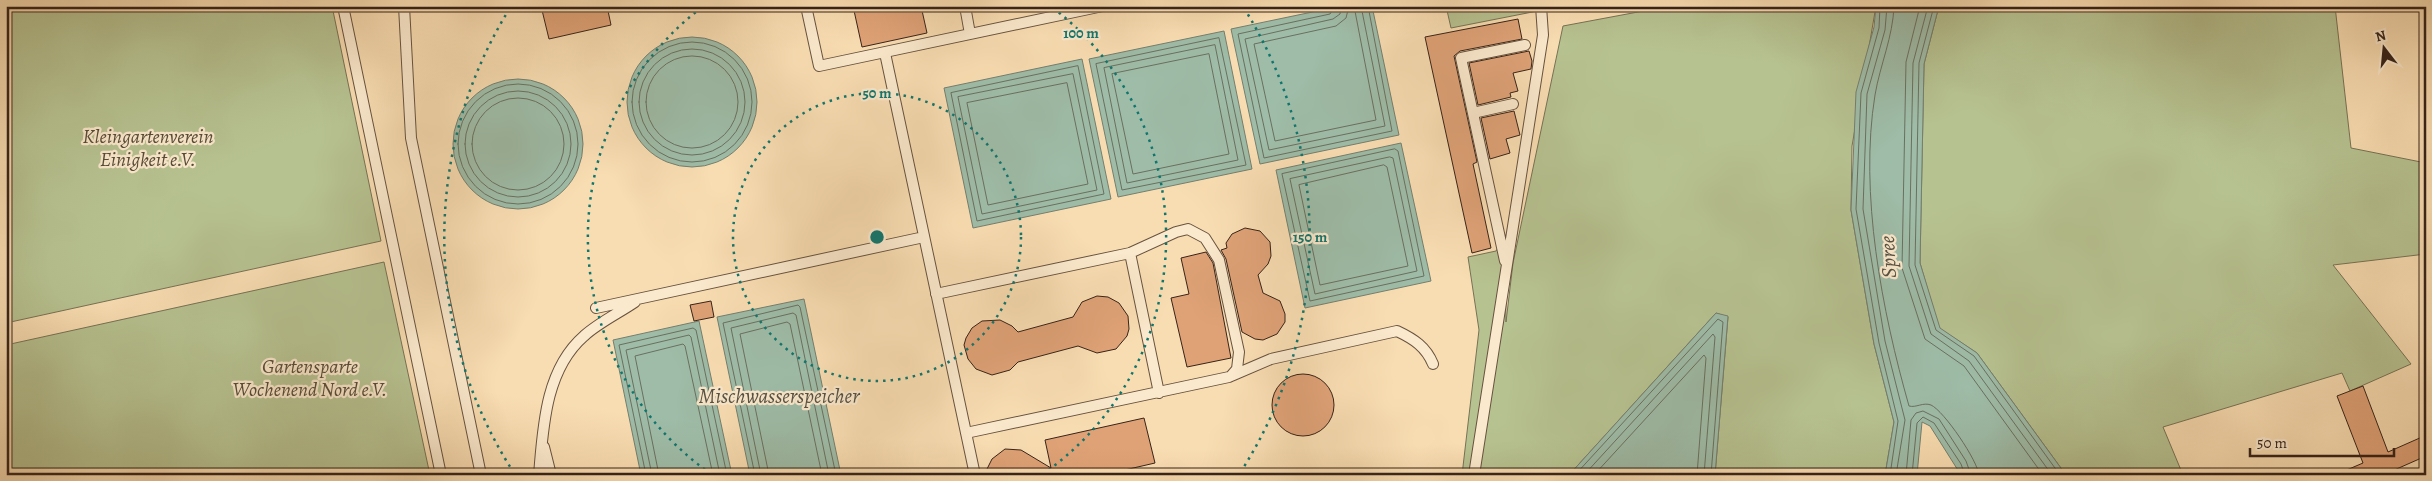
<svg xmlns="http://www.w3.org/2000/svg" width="2432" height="481" viewBox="0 0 2432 481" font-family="Alegreya,serif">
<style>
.green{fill:#b7c291;stroke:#767255}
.water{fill:#9ebca8;stroke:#747f6f}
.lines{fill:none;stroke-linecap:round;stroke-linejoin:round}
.shore{stroke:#6a7060;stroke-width:1}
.building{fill:#dfa277;stroke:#362319}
.service-casing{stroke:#67523f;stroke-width:12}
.service{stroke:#fbe9cd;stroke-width:10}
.ring{fill:none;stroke:#0f766e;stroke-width:2.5;stroke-dasharray:2.5 5}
.labels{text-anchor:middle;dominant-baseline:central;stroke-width:4.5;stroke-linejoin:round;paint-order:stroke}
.park-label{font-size:20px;font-style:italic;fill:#564b37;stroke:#fbe9cd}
.water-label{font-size:21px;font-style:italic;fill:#555144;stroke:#fbe9cd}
.centre{fill:#0f766e;stroke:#fbe9cd;stroke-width:2.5}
.ring-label{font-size:15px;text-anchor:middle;font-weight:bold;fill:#0f766e;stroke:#fbe9cd;stroke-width:4.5;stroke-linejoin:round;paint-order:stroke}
</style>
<rect width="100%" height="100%" fill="#f9ddb2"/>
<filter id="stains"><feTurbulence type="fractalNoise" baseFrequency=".004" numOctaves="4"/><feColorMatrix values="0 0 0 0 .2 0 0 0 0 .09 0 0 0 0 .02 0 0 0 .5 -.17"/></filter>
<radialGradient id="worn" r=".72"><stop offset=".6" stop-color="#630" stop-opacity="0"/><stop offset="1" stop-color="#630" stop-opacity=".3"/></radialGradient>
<path class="green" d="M6,6H332L381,241L6,323Z
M1446,6H1563L1451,28Z
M1670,6H1876L1852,146L1851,210L1874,344L1894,422L1885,475H1715L1728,317L1716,313L1569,475H1462L1479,330L1468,257L1496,251L1505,237L1506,322L1513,263L1563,26Z
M1939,6H2335L2351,148L2426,163V254L2333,265L2411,364L2350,391L2342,373L2163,427L2183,475H2066L1977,353L1939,328L1920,263L1924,64Z
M384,262L430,475H6V345Z"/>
<path class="water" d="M1341,6H1372L1399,135L1260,164L1231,29Z
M1876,6H1939L1924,64L1920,263L1940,328L1977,353L2066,475H1961L1930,426L1922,422L1917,475H1885L1894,422L1874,344L1851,210L1856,92L1874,27Z
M1224,31L1252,169L1118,197L1089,59Z
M627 102a65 65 0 1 1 130 0a65 65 0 1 1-130 0Z
M1082,59L1111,199L973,228L944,88Z
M453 144a65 65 0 1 1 130 0a65 65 0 1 1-130 0Z
M1401,143L1431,281L1305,308L1276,170Z
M804,299L841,475H750L717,317Z
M1716,313L1728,316L1715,475H1569Z
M699,321L732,475H641L613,340Z"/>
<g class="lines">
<path class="shore" d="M1335,6L1330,14L1238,34L1264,158L1392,131L1368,6
M1341,6L1340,14L1333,19L1245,39L1269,150L1385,126L1361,6
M1349,6L1346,18L1336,26L1254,44L1275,141L1376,120L1354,6
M1880,6L1879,28L1861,93L1856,209L1879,343L1898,421L1890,475
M1887,6L1885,30L1867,94L1863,209L1885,341L1905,420L1896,475
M1894,6C1893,37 1880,65 1875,95C1859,193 1882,311 1909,406C1916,408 1923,402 1931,405C1944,411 1978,461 1979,475
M1920,6L1906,62L1902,268L1925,339L1964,366L2043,475
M1928,6L1913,63L1909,266L1931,334L1969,361L2052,475
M1934,6L1919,63L1915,265L1936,330L1974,356L2060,475
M1219,38L1246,165L1122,190L1096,64Z
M632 102a60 60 0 1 1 120 0a60 60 0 1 1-120 0Z
M1215,45L1238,160L1127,183L1104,68Z
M639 102a53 53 0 1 1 106 0a53 53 0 1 1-106 0Z
M1209,54L1229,154L1133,174L1112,74Z
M646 102a46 46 0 1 1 92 0a46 46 0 1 1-92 0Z
M1078,66L1104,194L977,221L951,93Z
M1073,74L1097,190L982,214L958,97Z
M1067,83L1088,184L988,205L967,103Z
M458 144a60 60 0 1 1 120 0a60 60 0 1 1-120 0Z
M465 144a53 53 0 1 1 106 0a53 53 0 1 1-106 0Z
M472 144a46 46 0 1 1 92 0a46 46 0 1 1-92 0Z
M1395,149L1398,151L1424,276L1310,301L1282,174Z
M1390,157L1393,158L1417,271L1315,294L1290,179Z
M1384,165L1387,167L1408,266L1320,285L1299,185Z
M646,475L619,345L693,328L696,330L727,475
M652,475L626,350L689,335L691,337L720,475
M659,475L635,356L683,344L685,346L713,475
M755,475L723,323L798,305L800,307L836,475
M761,475L731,328L793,313L796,315L829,475
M769,475L740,334L787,322L790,324L822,475
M1575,475L1718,319L1723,322L1711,475
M1584,475L1713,334L1715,337L1704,475
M1594,475L1704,355L1706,358L1697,475
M1906,475L1911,420L1916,413L1923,411L1939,419L1966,461L1971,475
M1912,475L1917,423L1923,417L1934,423L1961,464L1965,475"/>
</g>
<path class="building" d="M541,6H607L611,25L549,39Z
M853,6H921L927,33L862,47Z
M1518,19L1522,39L1460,51L1454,56L1477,162L1473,164L1491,248L1472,253L1425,37Z
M1529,51L1532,61L1531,69L1513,73L1518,91L1510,93L1511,97L1478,105L1469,63Z
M1514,111L1520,135L1506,139L1510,153L1490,159L1481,118Z
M1245,228L1260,231L1270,242L1271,256L1268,264L1258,275L1263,293L1280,301L1285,314V322L1277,334L1263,340L1255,339L1242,332L1226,259L1221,250L1227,248L1226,243L1232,234Z
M1206,252L1213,263L1231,358L1187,367L1171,298L1189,294L1181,258Z
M1097,296L1108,297L1119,303L1128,316L1129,329L1127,336L1116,349L1097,353L1078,346L1018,362L1010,370L992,375L976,369L968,359L964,345L966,338L972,328L982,321L1000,320L1012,326L1018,332L1073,317L1082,302Z
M711,301L714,317L694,321L690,305Z
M1272 405a31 31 0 1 1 62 0a31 31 0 1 1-62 0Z
M2363,386L2388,452L2422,437L2426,446V456L2383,475H2335L2363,463L2337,396Z
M1144,418L1155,463L1103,475H984L992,459L1005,449L1021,450L1051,468L1045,440Z"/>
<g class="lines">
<defs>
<path id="service" d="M343,6L441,475
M404,6L411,138L481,475
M806,6L819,66L1103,6
M965,6L970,34
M885,53L975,475
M1473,113L1513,104
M1130,253L1159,393
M1505,261L1461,58L1525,45
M936,294L1130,253L1176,232L1188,229L1205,238L1219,260L1239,352L1237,369L1231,376
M596,308L924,237
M966,433L1229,377L1271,359L1397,331C1414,339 1426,347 1433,364
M544,447L551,475
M539,475C543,428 545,370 584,336C598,323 619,313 635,302
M1474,475L1543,35L1541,6"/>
</defs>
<use href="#service" class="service-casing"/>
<use href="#service" class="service"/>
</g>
<g class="ring">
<circle cx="877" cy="237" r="144"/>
<path d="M711 474A289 289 0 0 1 701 8M1053 8A289 289 0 0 1 1043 474"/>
<path d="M514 473A433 433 0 0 1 510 8M1244 8A433 433 0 0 1 1240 473"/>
</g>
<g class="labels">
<g class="park-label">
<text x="148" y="136">Kleingartenverein<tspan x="148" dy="23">Einigkeit e.V.</tspan></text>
<text x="310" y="366">Gartensparte<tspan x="310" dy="23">Wochenend Nord e.V.</tspan></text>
</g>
<g class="water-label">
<text transform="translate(1888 257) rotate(-93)">Spree</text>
<text x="779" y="396">Mischwasserspeicher</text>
</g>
</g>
<circle cx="877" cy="237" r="8" class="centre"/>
<g class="ring-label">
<text x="1081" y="38">100 m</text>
<text x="877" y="98">50 m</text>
<text x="1310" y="242">150 m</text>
</g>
<rect width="2432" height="481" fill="none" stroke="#f9ddb2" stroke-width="25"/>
<rect x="8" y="8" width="2417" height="466" fill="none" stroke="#362319" stroke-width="2.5"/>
<rect x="12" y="12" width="2407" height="456" fill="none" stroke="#362319"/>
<g transform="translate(2384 48) rotate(344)" stroke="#fbe9cd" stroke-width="4" paint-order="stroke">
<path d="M0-4L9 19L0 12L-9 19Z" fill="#362319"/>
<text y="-8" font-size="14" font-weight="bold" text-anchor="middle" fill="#362319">N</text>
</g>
<path d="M2250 448v8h144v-8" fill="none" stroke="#362319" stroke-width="2.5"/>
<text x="2257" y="448" font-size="15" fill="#362319" stroke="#fbe9cd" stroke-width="4" paint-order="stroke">50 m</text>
<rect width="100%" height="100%" filter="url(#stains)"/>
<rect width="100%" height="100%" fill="url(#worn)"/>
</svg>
